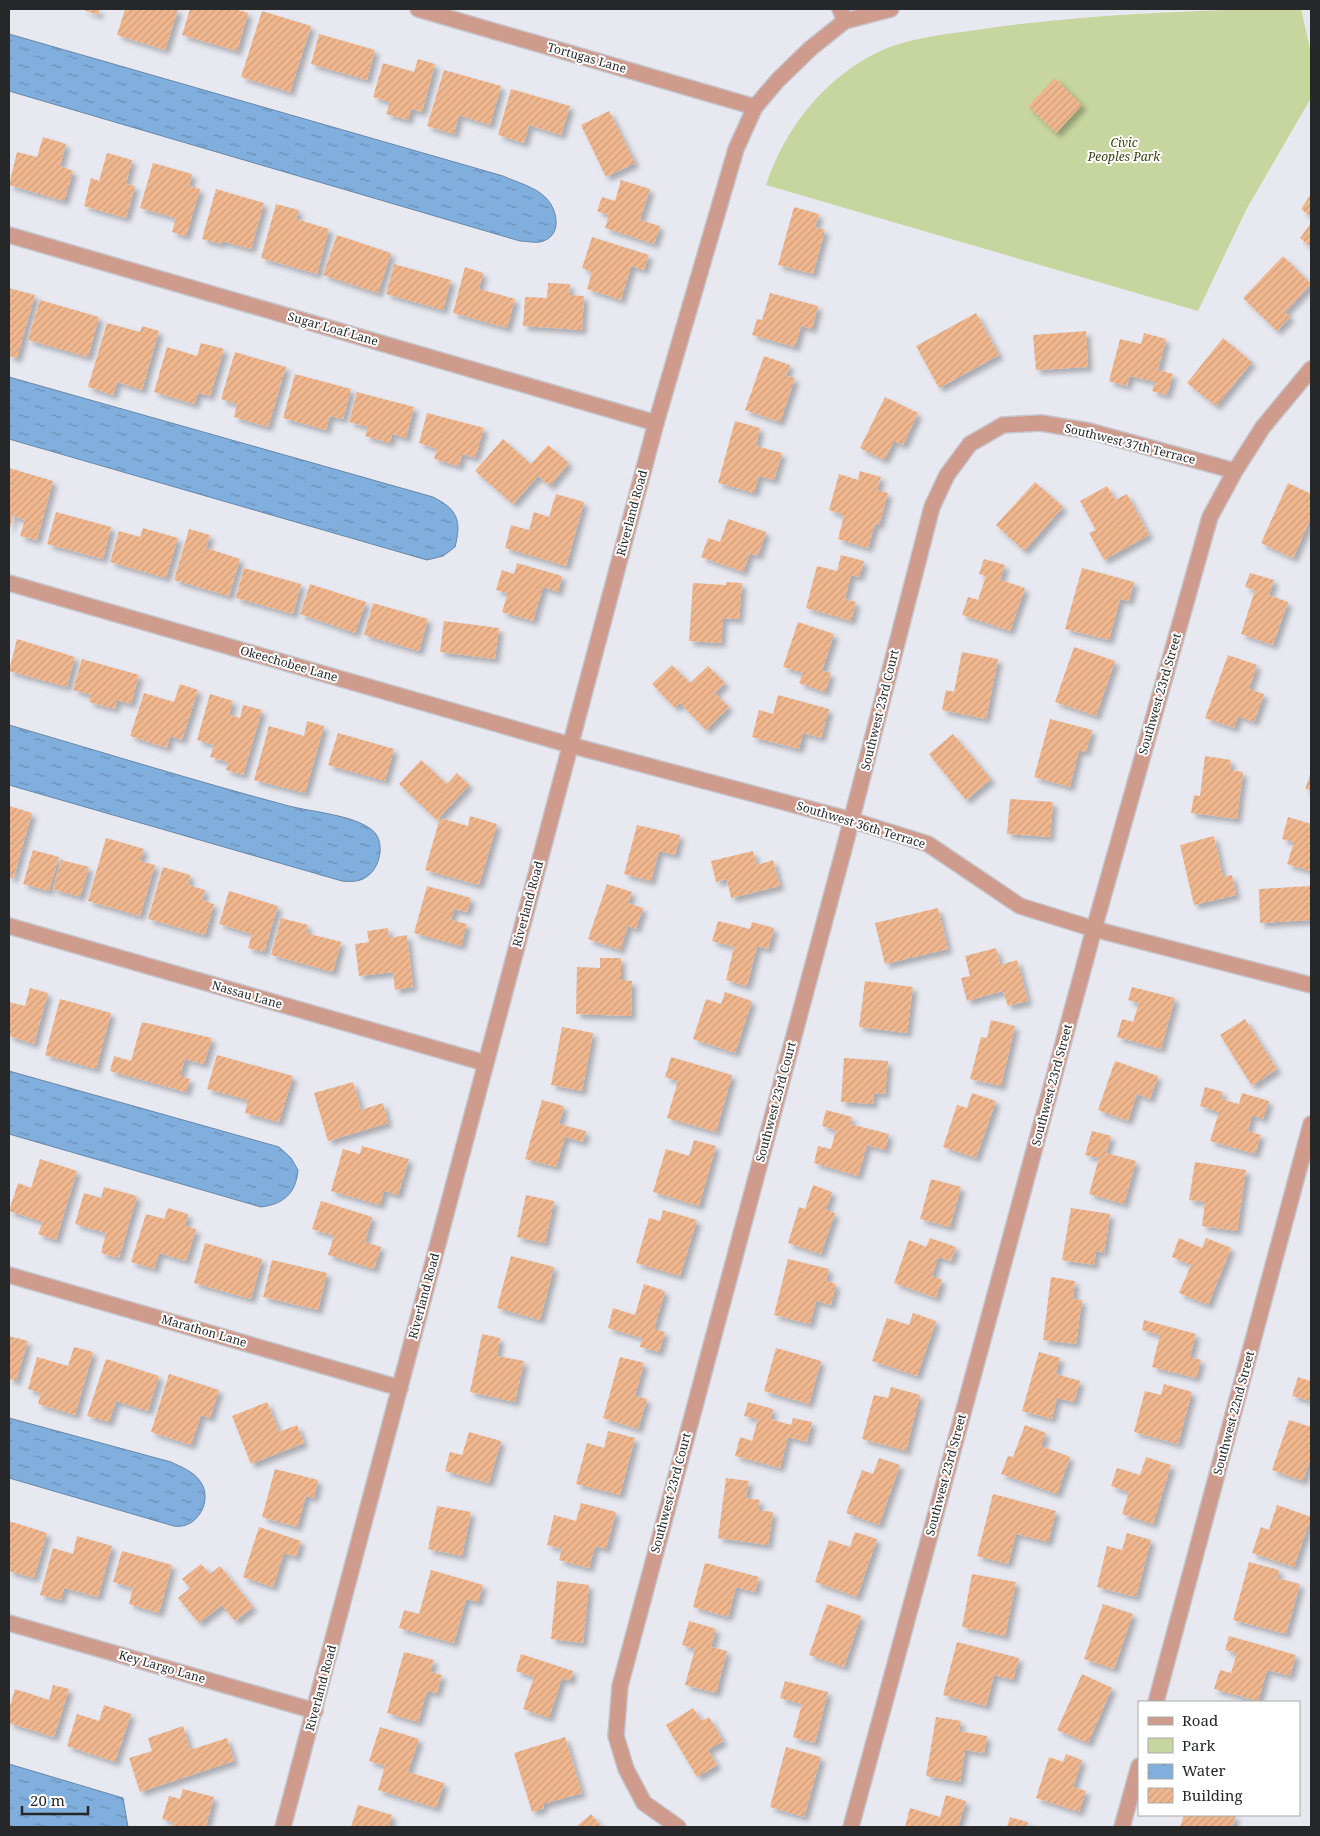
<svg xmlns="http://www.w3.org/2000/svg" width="1320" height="1836" viewBox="0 0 1320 1836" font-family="'Noto Serif',serif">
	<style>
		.park { fill: #c7d59f }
		.water { fill: url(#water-ripples); stroke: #6586a8 }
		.building { fill: url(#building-hatch); filter: url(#shadow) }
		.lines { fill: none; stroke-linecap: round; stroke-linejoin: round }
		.minor-casing { stroke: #c5c6cc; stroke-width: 18 }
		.tertiary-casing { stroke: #c5c6cc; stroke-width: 18 }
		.minor { stroke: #cf9b8d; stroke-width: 15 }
		.tertiary { stroke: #cf9b8d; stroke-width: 15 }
		.labels { text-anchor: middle; stroke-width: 4; stroke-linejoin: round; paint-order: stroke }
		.street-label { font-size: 12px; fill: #262729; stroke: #fff }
		.park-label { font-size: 12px; font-style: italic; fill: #353e0f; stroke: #fff }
	</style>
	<defs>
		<pattern id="water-ripples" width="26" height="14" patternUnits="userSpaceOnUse" patternTransform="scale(1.25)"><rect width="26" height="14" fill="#80afde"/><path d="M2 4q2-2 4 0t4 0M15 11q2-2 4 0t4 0" fill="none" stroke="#698eb4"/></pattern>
		<pattern id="building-hatch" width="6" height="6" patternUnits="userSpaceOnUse" patternTransform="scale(1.25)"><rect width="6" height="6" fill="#f0b78f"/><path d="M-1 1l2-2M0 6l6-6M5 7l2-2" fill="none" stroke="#ce9d7b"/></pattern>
		<filter id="shadow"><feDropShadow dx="4.5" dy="4.5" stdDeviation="2.5" flood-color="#0004"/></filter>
	</defs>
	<rect width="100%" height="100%" fill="#e8e9f0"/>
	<!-- park -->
	<path class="park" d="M1256,9H1301L1311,53V98L1246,210L1198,311L766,185C785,129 821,82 874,54C906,38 941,35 976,30C1069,16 1162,12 1256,9Z"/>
	<!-- water -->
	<path class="water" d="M9,34L503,176C516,182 536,187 546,198C558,210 563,237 540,242C534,243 526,241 520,241L9,91Z
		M9,377L433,497C457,509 462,520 455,547L443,556L427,560L9,439Z
		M9,725C102,752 195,781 289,806C312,812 354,815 372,830C385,840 381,864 370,874C362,882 352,882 342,881L9,785Z
		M9,1071L279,1147L291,1158L298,1170C296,1193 284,1204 261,1207L9,1134Z
		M9,1418L171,1462C181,1467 193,1471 200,1481C214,1500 197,1530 174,1526L9,1478Z
		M9,1764L123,1798L128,1827H9Z"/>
	<!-- building -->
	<path class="building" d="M81,9H100L98,15Z
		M125,9H178L165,50L117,35Z
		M190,9H235L248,13L237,51L182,35Z
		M262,11L311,26L290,92L241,77Z
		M319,34L375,50L367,80L311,64Z
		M418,59L435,64L422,112L411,109L408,120L386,114L390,102L373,97L383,63L414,72Z
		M444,70L501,86L490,125L459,115L454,134L427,126Z
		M1055,78L1082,105L1056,133L1028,106Z
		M511,89L570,106L561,135L529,125L524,143L498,135Z
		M609,111L635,163L606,177L581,125Z
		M43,137L66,144L60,166L73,171L64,201L9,185L17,152L37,157Z
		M107,153L132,160L126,184L135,186L126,218L84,206L91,178L99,181Z
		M153,163L192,174L189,186L200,189L186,236L172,232L176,218L140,208Z
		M621,180L650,189L640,220L660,226L654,244L605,228L609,215L597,211L602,197L615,201Z
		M216,189L264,203L251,249L222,241L221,244L202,239Z
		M1311,194V216L1301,209Z
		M276,204L299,210L296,219L329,229L317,274L261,258Z
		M794,207L819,214L815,227L825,230L813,274L778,265Z
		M1311,223V247L1300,238Z
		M337,235L391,253L378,293L323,275Z
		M592,237L649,255L644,270L631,266L621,300L587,289L592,272L582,268Z
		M1283,256L1311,284L1285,312L1290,317L1277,331L1243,298Z
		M394,264L451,280L443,310L386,294Z
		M465,267L483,273L479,289L515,299L507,328L453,313Z
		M548,283L570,284L569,295L584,296L582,330L523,326L525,297L547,298Z
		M9,288L35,295L17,358L9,356Z
		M770,293L818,306L812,329L801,326L795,347L752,335L757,319L762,320Z
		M40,300L99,317L88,357L28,340Z
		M976,313L999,355L939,388L916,346Z
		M107,323L140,332L142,326L159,331L142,390L117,382L113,395L88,387Z
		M1086,331L1088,367L1036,370L1033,335Z
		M1144,333L1166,339L1158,370L1173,374L1167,395L1152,391L1155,382L1130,376L1127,386L1109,381L1120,339L1141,344Z
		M1223,338L1252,362L1216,406L1187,383Z
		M201,343L224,349L210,396L198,393L194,404L154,392L167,347L197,356Z
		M235,352L286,367L268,427L234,417L237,404L221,399Z
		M764,356L790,365L786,376L795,378L780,422L745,410Z
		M295,374L351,389L343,419L330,416L326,430L283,418Z
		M357,392L414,407L406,438L392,434L390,443L365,436L368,427L349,422Z
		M885,397L918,413L903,445L894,441L884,460L860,448Z
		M427,413L484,428L475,458L462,454L459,466L434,459L437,449L419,443Z
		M735,421L760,428L756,446L782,453L774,480L759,476L754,493L718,483Z
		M503,439L531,464L548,445L569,463L550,486L538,476L513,504L475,471Z
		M9,468L53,481L37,540L20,536L25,520L13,516L9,532Z
		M860,471L881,477L877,490L888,493L879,525L875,524L868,548L838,539L844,515L829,510L839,474L858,480Z
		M1035,482L1063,507L1024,551L996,525Z
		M1288,483L1311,494V518L1293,558L1261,543Z
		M1107,486L1115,500L1127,494L1149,535L1104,560L1089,533L1096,530L1080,501Z
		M556,494L584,502L566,566L505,548L511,525L529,530L534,512L549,517Z
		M56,512L111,527L103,559L47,544Z
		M728,519L766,532L758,556L750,553L743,572L701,557L708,538L720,542Z
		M143,528L178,538L166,578L110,562L119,531L140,537Z
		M189,529L210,535L206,548L240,559L229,596L174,580Z
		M841,555L864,561L859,577L851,575L845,599L856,602L851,621L806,608L817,566L837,571Z
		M984,559L1005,565L1000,580L1025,588L1010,631L962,615L968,597L978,600L986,576L979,574Z
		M517,563L562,576L558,592L543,587L533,621L502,612L508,593L496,590L502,570L514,574Z
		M244,568L301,584L293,614L236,598Z
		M1082,568L1134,582L1129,601L1120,599L1109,640L1065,629Z
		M1250,573L1274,580L1269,595L1288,602L1273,645L1241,634L1255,590L1245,587Z
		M726,582L742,583L739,619L723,618L721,643L689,641L693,583L726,585Z
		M310,584L366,602L355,633L300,614Z
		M373,603L428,619L419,651L364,635Z
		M444,621L499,628L495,659L440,652Z
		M798,622L834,634L822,671L831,673L825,692L799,683L803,673L783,667Z
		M17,639L75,657L67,687L9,671Z
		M1074,647L1115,661L1096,716L1055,702Z
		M962,652L998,659L986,719L942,710L946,690L954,692Z
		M1228,655L1257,665L1249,689L1264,694L1254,722L1238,716L1234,728L1205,718Z
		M82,659L139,675L131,704L117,700L115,709L89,702L91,695L73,690Z
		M672,665L690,683L708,666L725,683L715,693L729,707L706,730L680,703L675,708L652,684Z
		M180,684L198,690L182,740L170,736L167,748L130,736L144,693L174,702Z
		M210,694L233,701L229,715L240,718L243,705L262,710L243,775L226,770L228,762L210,757L214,745L197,740Z
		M778,695L829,709L821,738L803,733L799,749L752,737L759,710L773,714Z
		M1050,719L1092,730L1086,752L1079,750L1070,787L1034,777Z
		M307,721L324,726L305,793L254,780L269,726L304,736Z
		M338,733L394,749L385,781L328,765Z
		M953,734L991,779L966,800L929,754Z
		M1205,756L1231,760L1230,770L1243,772L1237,819L1191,813L1194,795L1200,796Z
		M421,760L447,784L457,773L469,785L437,820L399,784Z
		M1311,772V790L1305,789Z
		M1010,799L1053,802L1050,837L1007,834Z
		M9,806L32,813L13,879L9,877Z
		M470,816L497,824L479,885L425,870L440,818L468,826Z
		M1288,817L1311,824V871L1287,864L1294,842L1282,839Z
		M637,825L680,835L675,855L659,851L651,881L624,874Z
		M1214,836L1223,877L1232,875L1236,895L1194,905L1180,845Z
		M106,838L144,849L140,861L155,865L140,916L88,901Z
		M33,850L59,857L49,891L23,884Z
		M753,851L757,865L773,860L780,886L731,898L727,879L716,882L711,861Z
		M61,860L89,867L80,897L53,889Z
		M163,867L190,875L188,885L205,890L202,900L214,904L205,935L148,919Z
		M607,884L632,892L628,903L643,908L636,929L628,926L620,950L588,939Z
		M427,886L471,898L467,912L454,909L451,920L467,924L461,946L414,933Z
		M1311,886V920L1260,923L1259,889Z
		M229,891L278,906L264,952L248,948L252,934L219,924Z
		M938,908L948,949L885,964L875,923Z
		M281,918L308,925L306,933L341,942L333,972L271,955Z
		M718,921L750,929L752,922L774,928L768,949L757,946L747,986L726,980L734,947L712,941Z
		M388,928L389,938L407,935L413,987L395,990L393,972L359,976L355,944L369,942L367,931Z
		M996,948L1000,965L1017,960L1028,1001L1008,1006L1003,991L967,1001L961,978L970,976L965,956Z
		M600,958H621V980L632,981L631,1016L576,1014L577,967L600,968Z
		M865,981L913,987L907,1033L859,1027Z
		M1132,987L1175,998L1161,1049L1117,1037L1122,1019L1133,1022L1139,1003L1128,1000Z
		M30,988L48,993L34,1044L9,1036V1002L25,1006Z
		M725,992L752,1001L735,1053L693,1039L706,999L721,1004Z
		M60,999L111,1013L96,1069L45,1055Z
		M1245,1019L1277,1069L1252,1086L1220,1035Z
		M991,1020L1015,1026L1001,1086L970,1079L981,1037L987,1038Z
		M142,1022L212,1038L204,1064L185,1059L180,1076L190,1079L186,1092L110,1071L114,1056L131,1061Z
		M562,1027L593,1033L582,1091L551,1085Z
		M217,1055L293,1076L279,1122L245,1113L248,1100L207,1089Z
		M671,1057L732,1075L716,1132L667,1118L678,1081L665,1077Z
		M844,1058L888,1061L885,1094L874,1093L873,1104L841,1102Z
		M1115,1061L1158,1076L1150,1099L1137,1094L1128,1121L1098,1110Z
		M353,1082L361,1110L383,1103L388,1123L328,1141L314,1093Z
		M1205,1087L1223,1092L1221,1099L1239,1104L1242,1093L1269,1101L1263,1119L1252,1115L1248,1131L1261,1135L1255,1154L1210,1141L1219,1112L1200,1106Z
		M972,1093L996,1101L976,1158L943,1147L957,1105L967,1108Z
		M542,1100L564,1106L559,1124L586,1131L583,1142L565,1137L556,1167L525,1159Z
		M826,1110L852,1117L850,1124L889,1134L885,1150L867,1145L858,1176L814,1163L818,1146L831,1149L836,1130L822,1126Z
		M1092,1131L1111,1136L1106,1153L1136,1161L1124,1204L1089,1194L1099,1158L1085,1155Z
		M694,1140L716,1146L699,1206L653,1192L666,1149L689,1156Z
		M362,1146L409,1159L398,1195L384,1191L380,1205L331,1191L343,1149L360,1154Z
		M40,1159L77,1171L56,1240L38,1234L43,1222L9,1211L18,1183L31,1188Z
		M1195,1162L1246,1170L1237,1231L1202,1226L1205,1202L1189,1200Z
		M931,1179L961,1187L950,1227L920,1219Z
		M813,1185L832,1192L826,1210L835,1213L821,1254L788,1243L799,1207L805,1209Z
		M104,1187L137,1196L119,1258L101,1253L106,1233L75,1224L84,1193L101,1198Z
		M526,1195L554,1201L545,1243L517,1237Z
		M321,1201L372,1217L365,1242L381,1247L374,1269L328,1255L334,1236L312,1229Z
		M168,1208L188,1214L185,1226L196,1229L186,1261L159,1253L154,1269L131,1262L146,1214L164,1219Z
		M1071,1208L1110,1214L1104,1253L1096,1251L1094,1265L1062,1260Z
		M663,1210L697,1220L680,1276L636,1263L649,1218L660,1221Z
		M930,1238L956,1247L951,1261L938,1257L932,1276L942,1280L936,1298L894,1283L909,1240L926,1247Z
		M1179,1238L1202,1248L1206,1238L1231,1248L1208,1305L1179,1293L1191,1265L1172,1257Z
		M205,1243L262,1259L251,1299L194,1283Z
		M511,1256L554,1267L540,1320L497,1308Z
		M788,1259L829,1269L826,1281L836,1284L831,1305L816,1301L810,1324L774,1315Z
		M272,1260L327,1273L318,1310L263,1297Z
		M1051,1277L1075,1281L1073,1299L1082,1300L1076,1344L1043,1340Z
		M644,1284L665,1291L654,1329L665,1332L659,1352L640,1347L642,1338L608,1328L613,1308L635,1315Z
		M913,1313L936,1321L917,1376L872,1361L887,1318L909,1325Z
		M1144,1320L1196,1334L1190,1357L1201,1360L1196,1378L1152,1367L1160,1335L1142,1330Z
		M482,1334L500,1338L497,1356L524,1361L515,1402L470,1392Z
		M9,1336L28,1341L16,1381L9,1379Z
		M74,1347L93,1352L75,1415L38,1404L41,1393L28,1389L37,1357L68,1366Z
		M776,1348L821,1361L809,1404L764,1391Z
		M1039,1352L1060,1358L1056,1374L1080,1381L1074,1402L1057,1398L1052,1419L1022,1411Z
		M620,1357L644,1363L635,1396L647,1399L638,1429L603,1418Z
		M106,1359L159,1376L148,1411L116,1401L109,1422L87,1416Z
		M169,1374L219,1390L210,1418L201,1415L191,1445L151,1432Z
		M1298,1377L1310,1381L1311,1377V1401L1292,1396Z
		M1164,1384L1192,1392L1178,1444L1134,1432L1145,1391L1161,1395Z
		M891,1387L920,1395L906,1451L862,1439L874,1395L888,1398Z
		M267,1402L279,1432L297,1425L304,1443L251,1464L232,1416Z
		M748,1402L773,1409L770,1419L791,1425L793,1418L812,1422L807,1442L788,1437L780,1468L735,1456L740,1437L752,1441L758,1419L744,1416Z
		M1289,1420L1311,1427V1456L1303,1481L1272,1470Z
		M1025,1425L1046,1433L1041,1446L1070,1457L1057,1494L1001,1474L1008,1456L1013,1457Z
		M608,1431L635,1438L620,1495L576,1484L587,1443L604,1448Z
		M469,1432L501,1441L489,1483L445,1471L450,1452L462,1455Z
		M1146,1457L1171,1465L1153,1524L1122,1514L1129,1492L1111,1486L1117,1468L1140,1475Z
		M879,1458L900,1465L879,1525L846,1513L862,1470L873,1474Z
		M275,1469L318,1480L314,1498L306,1496L297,1527L262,1517Z
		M726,1478L749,1481L746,1498L760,1500L758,1510L773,1512L768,1545L718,1538Z
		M993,1494L1056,1511L1048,1542L1016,1534L1008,1564L977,1556Z
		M581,1503L616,1512L606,1549L595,1546L589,1568L559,1560L562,1549L547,1545L554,1515L576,1521Z
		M1277,1505L1311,1517L1294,1567L1252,1553L1261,1527L1269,1530Z
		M437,1506L471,1512L462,1556L428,1549Z
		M9,1521L47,1533L34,1578L9,1571Z
		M259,1527L301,1541L296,1557L284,1553L273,1587L243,1577Z
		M855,1532L877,1539L857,1597L815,1582L829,1540L850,1547Z
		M1127,1533L1151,1540L1136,1597L1097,1587L1107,1546L1122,1550Z
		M77,1536L112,1546L98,1597L64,1588L61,1600L40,1595L53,1548L73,1554Z
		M122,1551L172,1565L159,1613L129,1604L133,1588L113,1582Z
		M1249,1562L1279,1570L1277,1578L1300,1584L1286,1634L1233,1620Z
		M705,1563L759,1577L755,1592L736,1587L728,1617L693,1607Z
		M201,1564L210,1574L220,1566L253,1607L235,1621L222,1605L199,1623L178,1598L190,1588L182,1579Z
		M431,1570L483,1585L478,1602L466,1599L454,1643L399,1628L404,1610L419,1614Z
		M972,1574L1016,1582L1005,1636L962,1627Z
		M557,1581L589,1585L583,1643L551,1639Z
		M827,1604L861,1616L844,1667L809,1655Z
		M1103,1604L1133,1614L1114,1669L1084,1659Z
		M689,1621L716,1629L711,1647L727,1651L716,1693L685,1685L695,1649L682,1645Z
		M1229,1636L1296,1655L1290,1676L1267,1670L1258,1701L1214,1689L1220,1670L1231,1673L1237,1653L1225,1650Z
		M957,1642L1019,1658L1013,1680L994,1675L986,1706L943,1695Z
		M404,1652L434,1660L430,1672L442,1675L437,1693L427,1691L418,1722L387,1713Z
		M521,1654L573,1671L570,1681L562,1678L549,1718L523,1709L534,1677L516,1671Z
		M1082,1674L1112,1688L1088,1743L1057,1730Z
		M785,1681L828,1692L815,1743L793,1737L802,1704L780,1698Z
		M53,1685L69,1689L54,1737L9,1723V1709L15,1689L49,1700Z
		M104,1705L131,1714L115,1762L67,1746L77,1714L99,1721Z
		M693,1708L702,1721L709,1717L723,1741L708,1750L717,1765L697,1777L666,1725Z
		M936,1717L961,1721L959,1731L987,1736L984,1753L965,1750L960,1782L926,1776Z
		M183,1726L190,1750L227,1738L234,1761L140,1792L129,1758L152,1751L148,1738Z
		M380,1727L419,1739L408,1772L444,1783L436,1808L378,1790L385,1766L369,1761Z
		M565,1737L582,1793L543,1804L544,1808L532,1812L514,1753Z
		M786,1747L821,1757L804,1817L770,1807Z
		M1066,1754L1082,1760L1073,1787L1086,1791L1079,1812L1036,1798L1049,1757L1063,1762Z
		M183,1789L214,1797L206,1826L210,1827H172L173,1822L162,1819L169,1796L180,1799Z
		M946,1795L966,1801L958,1827H905L910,1808L940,1817Z
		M358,1805L392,1815L389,1827H351Z
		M591,1814L602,1827H576Z
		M1184,1815H1236L1232,1827H1180Z
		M1010,1817L1028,1822L1026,1827H1007Z"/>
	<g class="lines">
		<!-- minor casing -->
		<g class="minor-casing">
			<path id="minor" d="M418,9L755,107
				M840,9L845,21
				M9,235L656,423
				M9,583L570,745L851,820L928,844L1020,906L1094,929L1311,985
				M9,926L485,1063
				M9,1275L400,1388
				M9,1623L315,1711
				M1156,1702L1311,1124
				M678,1827L644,1803L626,1769L616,1736L620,1686L845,845L932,507L947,475L970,444L1003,425L1041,423L1089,431L1235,471
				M851,1827L1094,929L1210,517L1235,471L1263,427L1311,369
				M1122,1827L1139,1766"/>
		</g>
		<!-- tertiary casing -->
		<g class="tertiary-casing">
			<path id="tertiary" d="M283,1827L656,423L736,149L755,107L778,80L811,48L845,21L891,9"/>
		</g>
		<!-- minor -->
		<use href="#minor" class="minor"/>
		<!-- tertiary -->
		<use href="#tertiary" class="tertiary"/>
	</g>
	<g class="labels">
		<!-- street labels -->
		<g class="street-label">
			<text transform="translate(587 58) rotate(16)" y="4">Tortugas Lane</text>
			<text transform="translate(333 329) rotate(16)" y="4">Sugar Loaf Lane</text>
			<text transform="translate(1130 444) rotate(14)" y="4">Southwest 37th Terrace</text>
			<text transform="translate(632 513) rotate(-75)" y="4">Riverland Road</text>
			<text transform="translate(289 664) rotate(16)" y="4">Okeechobee Lane</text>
			<text transform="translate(1160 694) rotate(-74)" y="4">Southwest 23rd Street</text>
			<text transform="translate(880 710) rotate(-76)" y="4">Southwest 23rd Court</text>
			<text transform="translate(861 825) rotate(17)" y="4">Southwest 36th Terrace</text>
			<text transform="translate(528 904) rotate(-75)" y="4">Riverland Road</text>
			<text transform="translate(247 995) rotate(16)" y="4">Nassau Lane</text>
			<text transform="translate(1052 1085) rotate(-75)" y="4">Southwest 23rd Street</text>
			<text transform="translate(776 1102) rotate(-75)" y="4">Southwest 23rd Court</text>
			<text transform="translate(424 1296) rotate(-75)" y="4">Riverland Road</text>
			<text transform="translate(204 1331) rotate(16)" y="4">Marathon Lane</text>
			<text transform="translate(1234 1413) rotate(-75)" y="4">Southwest 22nd Street</text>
			<text transform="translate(946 1475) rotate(-75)" y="4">Southwest 23rd Street</text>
			<text transform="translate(671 1493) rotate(-75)" y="4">Southwest 23rd Court</text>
			<text transform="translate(162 1667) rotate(16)" y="4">Key Largo Lane</text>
			<text transform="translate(321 1688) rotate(-75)" y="4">Riverland Road</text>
		</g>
		<!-- park labels -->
		<g class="park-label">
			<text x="1124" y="147">Civic<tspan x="1124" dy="14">Peoples Park</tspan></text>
		</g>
	</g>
	<!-- border -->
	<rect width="1320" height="1836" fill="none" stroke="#262729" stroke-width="20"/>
	<!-- legend -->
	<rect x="1138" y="1701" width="162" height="115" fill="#ffffff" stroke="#a8a9a9"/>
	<rect x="1148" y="1717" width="25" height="8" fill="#cf9b8d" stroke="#a8a9a9"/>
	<text x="1182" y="1726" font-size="15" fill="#262729">Road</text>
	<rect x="1148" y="1738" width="25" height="15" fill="#c7d59f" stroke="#a8a9a9"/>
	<text x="1182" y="1751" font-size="15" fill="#262729">Park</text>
	<rect x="1148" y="1764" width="25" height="15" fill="url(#water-ripples)" stroke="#a8a9a9"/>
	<text x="1182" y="1776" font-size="15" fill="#262729">Water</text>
	<rect x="1148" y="1788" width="25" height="15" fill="url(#building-hatch)" stroke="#a8a9a9"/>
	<text x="1182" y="1801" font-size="15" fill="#262729">Building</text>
	<!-- scale -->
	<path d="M22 1806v8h66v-8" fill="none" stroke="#262729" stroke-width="2.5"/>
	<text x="30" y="1806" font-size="15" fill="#262729" stroke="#ffffff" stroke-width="4" paint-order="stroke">20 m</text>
</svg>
